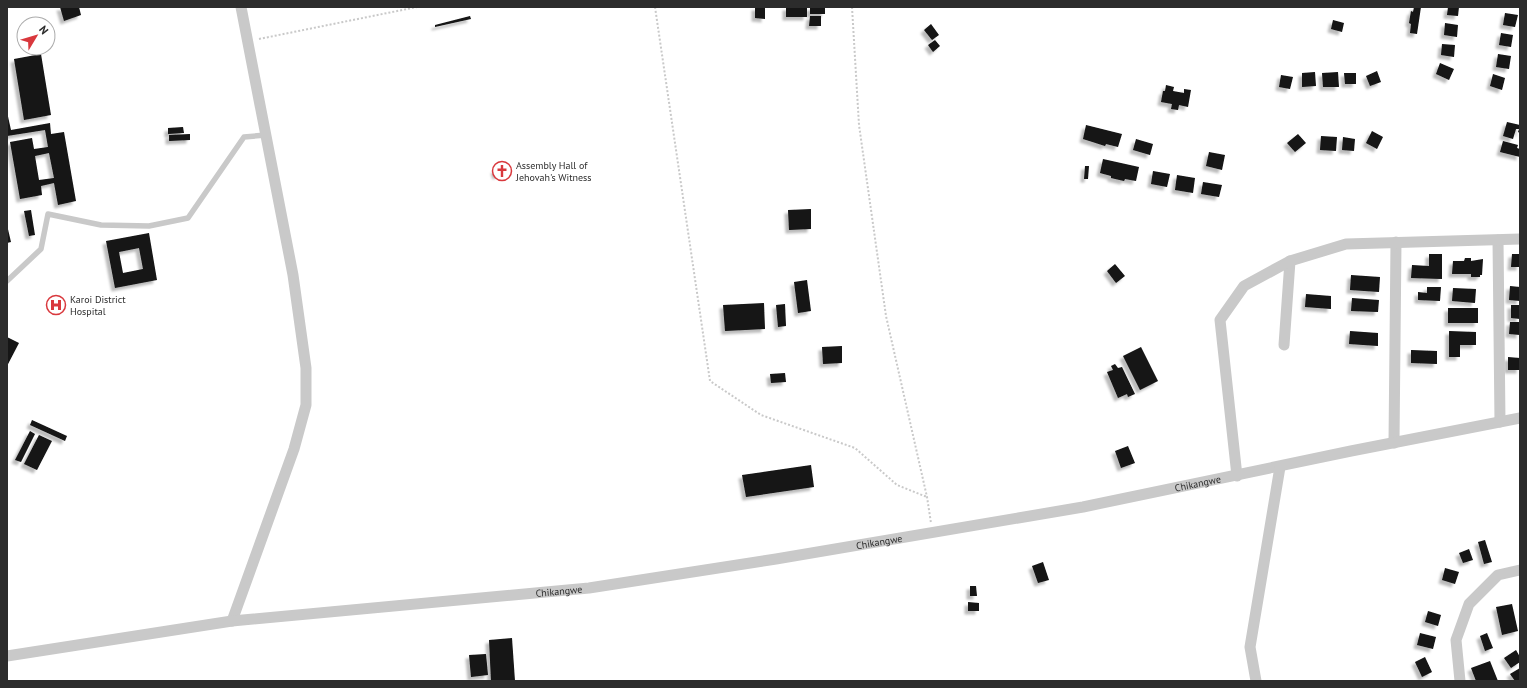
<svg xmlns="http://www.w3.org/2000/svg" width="1527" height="688" viewBox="0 0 1527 688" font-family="'PT Sans',sans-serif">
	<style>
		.building { fill: #131313; fill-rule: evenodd; filter: url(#shadow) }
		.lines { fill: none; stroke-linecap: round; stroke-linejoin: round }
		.path { stroke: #c9c9c9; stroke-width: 2; stroke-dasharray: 2 2; stroke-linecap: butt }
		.service { stroke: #c9c9c9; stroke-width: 5.5 }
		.minor { stroke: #c9c9c9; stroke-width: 11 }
		.labels { text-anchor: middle; stroke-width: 4; stroke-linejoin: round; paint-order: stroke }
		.poi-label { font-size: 10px; fill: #2c2c2c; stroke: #fff; text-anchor: start }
		.street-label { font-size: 10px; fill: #2c2c2c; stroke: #fff }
	</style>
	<defs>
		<filter id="shadow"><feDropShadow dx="-3.5" dy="3.5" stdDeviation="1" flood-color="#0004"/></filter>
	</defs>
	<rect width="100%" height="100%" fill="#fff"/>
	<!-- building -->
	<path class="building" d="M60,7H79L81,15L64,21Z
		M755,7H765V19L755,18Z
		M786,7H807V17H786Z
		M810,7H825V14H810Z
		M1414,7H1421L1417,34L1410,33L1411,24L1409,23L1411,11L1413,12Z
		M1448,7H1459L1458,16L1447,15Z
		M1505,13L1518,15L1515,27L1503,25Z
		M470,16L471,19L435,27V25Z
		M810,16H821V26H809Z
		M1333,20L1344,23L1342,32L1331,29Z
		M1445,23L1458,25L1457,37L1444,35Z
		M931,24L939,35L932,40L924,30Z
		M1501,33L1513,35L1511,47L1499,45Z
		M935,40L940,46L933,52L928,45Z
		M1442,44L1455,45L1454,57L1441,55Z
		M41,54L51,115L24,120L14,59Z
		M1498,54L1511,56L1509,69L1496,67Z
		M1440,63L1454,69L1449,80L1436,74Z
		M1377,71L1381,82L1370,86L1366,76Z
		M1315,72L1316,86L1302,87V73Z
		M1338,72L1339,87H1323L1322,73Z
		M1344,73H1356V84H1345Z
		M1493,74L1505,78L1502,90L1490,86Z
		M1281,75L1293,77L1290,89L1279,87Z
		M1166,85L1174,87L1173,91L1184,93V89L1191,90L1188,107L1179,105L1178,110L1171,109L1172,104L1161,102L1163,91H1165Z
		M7,112L11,130L50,123L51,134L64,132L76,201L58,205L54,183L41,186L42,195L20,199L10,142L32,138L34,149L48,147L45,130L7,136ZM49,153L54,178L39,180L35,156Z
		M1507,122L1520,125V133L1518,132L1519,129H1516L1513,139L1503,136Z
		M1086,125L1122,134L1118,147L1106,144L1105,146L1083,139Z
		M183,127L184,133L168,134V128Z
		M1372,131L1383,137L1377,149L1366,143Z
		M190,134V140L169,141V135Z
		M1298,134L1306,143L1295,152L1287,143Z
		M1321,136L1337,137L1336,151L1320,150Z
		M1343,137L1355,139L1354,151L1342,150Z
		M1136,139L1153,144L1150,155L1133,150Z
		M1503,141L1518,145L1517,148L1520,149V157L1500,152Z
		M1209,152L1225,155L1222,170L1206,166Z
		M1103,159L1139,167L1136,181L1125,179L1124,181L1111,178V176L1100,173Z
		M507,166L509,171L496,176L494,170Z
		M1085,166H1089L1088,179H1084Z
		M1153,171L1170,174L1167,187L1151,184Z
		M1177,175L1195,178L1193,193L1175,190Z
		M1203,182L1222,185L1219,197L1201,194Z
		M811,209V229L789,230L788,210Z
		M31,210L35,235L29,236L24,211Z
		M7,225L11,242L7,243Z
		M149,233L157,280L115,288L106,241ZM139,248L143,269L123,273L119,252Z
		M1429,254H1442V279L1411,278L1412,265L1429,266Z
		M1512,254H1520V267H1511Z
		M1465,258H1471V261L1483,259L1482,275H1480V277H1471V274H1452L1453,261H1464Z
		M1115,264L1125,276L1116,283L1107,271Z
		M1351,275L1380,277L1379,292L1350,290Z
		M807,280L811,311L798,313L794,282Z
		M1510,286L1520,287V301L1509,300Z
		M1427,287H1441L1440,301L1418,300V292L1427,293Z
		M1453,288L1476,289L1475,303L1452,301Z
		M1306,294L1331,296V309L1305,307Z
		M1352,298L1379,300L1378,312L1351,311Z
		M764,303L765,329L725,331L723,305Z
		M785,304L786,326L778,327L776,305Z
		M1511,305H1520V319L1511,318Z
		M1448,308H1478V323H1448Z
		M1510,322H1520V335L1509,334Z
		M1350,331L1378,333V346L1349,344Z
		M1449,331L1476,332V345H1460V357H1449Z
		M7,337L19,343L7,366Z
		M842,346V363L823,364L822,347Z
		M1141,347L1158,381L1140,390L1123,356Z
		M1411,350L1437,351V364L1411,363Z
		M1508,357L1520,358V370H1508Z
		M1115,364L1118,368L1122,367L1135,394L1128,397L1127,394L1118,398L1107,372L1113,370L1111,366Z
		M785,373L786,382L771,383L770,374Z
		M32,420L67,436L65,441L30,425Z
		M30,431L35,434L21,462L15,460Z
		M39,435L52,441L37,470L24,464Z
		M1128,446L1135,463L1121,468L1115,451Z
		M811,465L814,487L746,497L742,475Z
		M1485,540L1492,562L1484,564L1478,542Z
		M1469,549L1473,560L1463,563L1459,553Z
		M1043,562L1049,580L1038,583L1032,566Z
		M1445,568L1459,572L1455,584L1442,580Z
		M970,586H976L977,596H970Z
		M968,602L979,603V611H968Z
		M1512,604L1518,631L1502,635L1496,607Z
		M1428,611L1441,615L1438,626L1425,622Z
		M1420,633L1436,637L1433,649L1417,645Z
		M1487,633L1493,648L1485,651L1480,636Z
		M512,638L515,681H491L489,640Z
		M1516,650L1520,657V662L1511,668L1504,658Z
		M486,654L488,675L471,677L469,655Z
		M1425,657L1432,672L1422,677L1415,662Z
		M1490,661L1498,681H1476L1471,668Z
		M1520,668V681H1515L1510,674Z"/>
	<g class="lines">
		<!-- path -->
		<path class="path" d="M655,7L710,381L761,415L855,448L897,485L927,497
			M852,7L859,125L886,316L927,497L931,523
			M259,39L417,7"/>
		<!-- service -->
		<path class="service" d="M7,281L41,249L48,214L101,225L149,226L188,218L244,137L266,135"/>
		<!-- minor -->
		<g class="minor">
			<path d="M1498,240L1500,422"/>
			<path d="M1284,345L1290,261"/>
			<path d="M1394,443L1396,242"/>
			<path d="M1237,476L1220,320L1244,286L1290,261L1346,244L1520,239"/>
			<path d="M232,621L294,449L306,405V368L293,275L241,7"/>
			<path id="s1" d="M7,656L232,621L589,588L776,559L1083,507L1351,451L1520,418"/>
			<path d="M1256,681L1250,647L1280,467"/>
			<path d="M1460,681L1456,640L1469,604L1498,575L1520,570"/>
		</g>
	</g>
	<!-- icons -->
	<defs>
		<g id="church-ring" transform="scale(1)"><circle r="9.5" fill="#fff" stroke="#d9383d" stroke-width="1.5"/><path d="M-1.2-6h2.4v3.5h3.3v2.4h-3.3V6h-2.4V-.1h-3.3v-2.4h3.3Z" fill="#d9383d"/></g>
		<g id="hospital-ring" transform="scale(1)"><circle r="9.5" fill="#fff" stroke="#d9383d" stroke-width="1.5"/><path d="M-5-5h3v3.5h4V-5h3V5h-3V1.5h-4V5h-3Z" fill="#d9383d"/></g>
	</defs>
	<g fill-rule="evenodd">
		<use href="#church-ring" x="502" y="171"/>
		<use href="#hospital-ring" x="56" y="305"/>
	</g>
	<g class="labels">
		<!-- poi labels -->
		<g class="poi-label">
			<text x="516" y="169">Assembly Hall of<tspan x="516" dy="12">Jehovah's Witness</tspan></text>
			<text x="70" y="303">Karoi District<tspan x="70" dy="12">Hospital</tspan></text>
		</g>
		<!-- street labels -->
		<g class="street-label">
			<text dy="4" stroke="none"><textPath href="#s1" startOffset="1204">Chikangwe</textPath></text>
			<text dy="4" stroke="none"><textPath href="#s1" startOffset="880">Chikangwe</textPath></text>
			<text dy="4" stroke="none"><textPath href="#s1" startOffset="556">Chikangwe</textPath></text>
		</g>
	</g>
	<!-- border -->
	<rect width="1527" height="688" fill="none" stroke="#2c2c2c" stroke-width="16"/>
	<!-- north arrow -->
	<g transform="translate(36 36) rotate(52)"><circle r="19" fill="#ffffff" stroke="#ababab"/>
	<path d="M0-3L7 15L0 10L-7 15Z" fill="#d9383d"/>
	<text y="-6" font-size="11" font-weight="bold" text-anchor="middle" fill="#2c2c2c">N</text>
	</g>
</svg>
